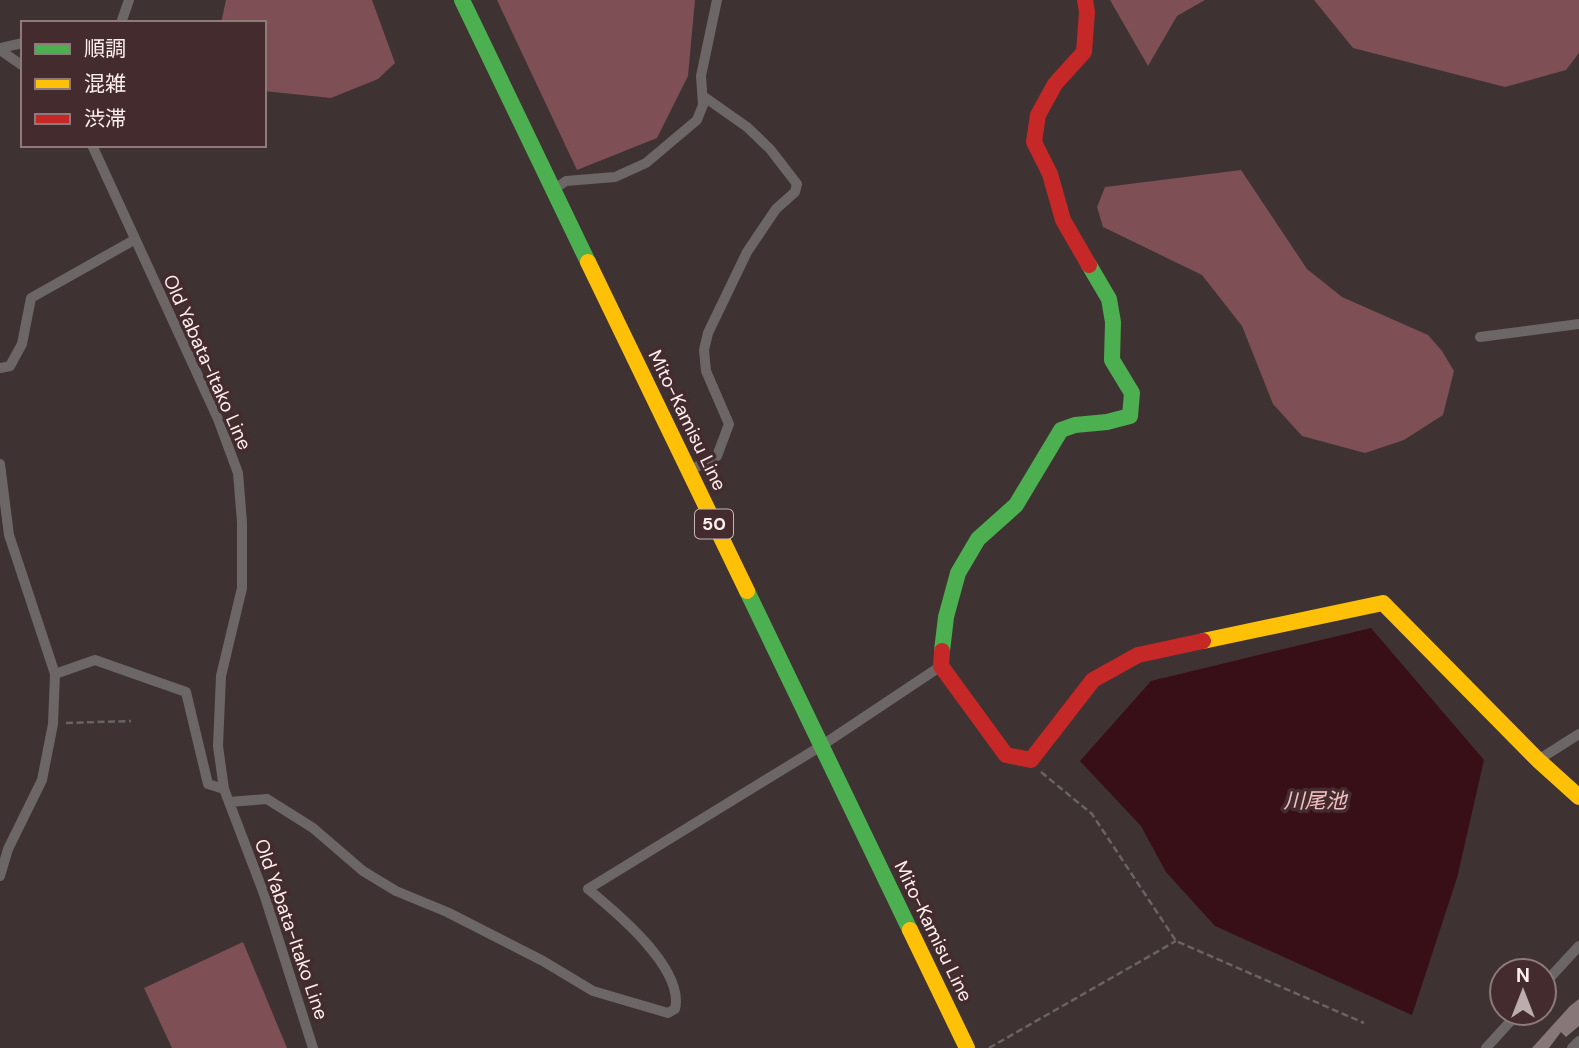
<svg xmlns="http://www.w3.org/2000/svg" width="1579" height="1048" viewBox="0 0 1579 1048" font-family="'DM Sans','Noto Sans JP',sans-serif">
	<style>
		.forest { fill: #7e4f54 }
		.water { fill: #390f17 }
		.building { fill: #887778 }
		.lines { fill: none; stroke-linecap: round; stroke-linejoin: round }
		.path { stroke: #6a6364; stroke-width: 2.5; stroke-dasharray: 7 3.5; stroke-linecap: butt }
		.street { stroke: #6c6666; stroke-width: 10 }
		.fast { stroke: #4caf50; stroke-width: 16 }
		.slow { stroke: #ffc107; stroke-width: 16 }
		.jam { stroke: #c62828; stroke-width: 16 }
		.labels { text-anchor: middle; stroke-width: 7; stroke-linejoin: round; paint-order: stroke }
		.shield { fill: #442c2e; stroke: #c7b4b5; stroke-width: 2 }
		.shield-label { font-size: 18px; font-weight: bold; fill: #ffeeef }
		.street-label { font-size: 19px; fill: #ffeeef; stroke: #442c2e }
		.water-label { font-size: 21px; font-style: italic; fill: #f4c0c4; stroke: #442c2e }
	</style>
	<rect width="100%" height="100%" fill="#3e3232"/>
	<!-- forest -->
	<path class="forest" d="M226,0H372L395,63L378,79L331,98L264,91V23H221Z
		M497,0H695L688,76L657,138L577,170Z
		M1110,0H1205L1177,16L1148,66Z
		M1314,0H1579V53L1566,70L1505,87L1353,48Z
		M1241,170L1307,269L1342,297L1428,335L1442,351L1454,371L1443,415L1404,440L1365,453L1302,436L1273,404L1242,326L1202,275L1103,227L1097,207L1105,187Z
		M243,942L287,1048H172L144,988Z"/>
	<!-- water -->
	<path class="water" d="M1371,628L1484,760L1457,878L1412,1015L1215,926L1166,872L1141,826L1080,761L1151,681Z"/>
	<!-- building -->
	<path class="building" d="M1579,999V1026L1566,1037L1561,1032L1549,1048H1532L1570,1006Z"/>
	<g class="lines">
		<!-- path -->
		<path class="path" d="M66,723L131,721
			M1041,772L1092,814L1176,941L1364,1023
			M989,1048L1176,941"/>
		<!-- street -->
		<path class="street" d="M121,23L129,0
			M0,48L23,43
			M0,50L23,66
			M92,145L218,419L238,473L242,522V588L221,676L218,746L224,789L264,894L313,1048
			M553,190L566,181L615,177L646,163L697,120L703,105L701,76L717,0
			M1480,337L1579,324
			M0,368L10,366L22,344L31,298L134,240
			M0,464L9,535L55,674L53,724L42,780L8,849L0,876
			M689,471L717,456L729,424L706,371L704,350L708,333L747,252L776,209L795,192L797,184L770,149L747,127L703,96
			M55,674L95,660L186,692L208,784L224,789
			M1538,760L1579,734
			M229,802L267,799L313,828L363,871L396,891L447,912L543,961L593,991L668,1013L675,1009C685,969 616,912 588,889L821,746L941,666
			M1544,984L1579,946
			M1486,1048L1518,1013
			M1572,1048L1579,1041"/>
		<!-- fast -->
		<path class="fast" d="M462,0L588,262
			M747,591L910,930
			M942,651L946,617L958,573L978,539L1016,505L1061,430L1075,425L1107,422L1130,416L1132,393L1112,360L1113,322L1109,299L1089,265"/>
		<!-- slow -->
		<path class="slow" d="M588,262L747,591
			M1203,641L1383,603L1538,760L1579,797
			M910,930L967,1048"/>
		<!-- jam -->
		<path class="jam" d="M1085,0L1087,12L1084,52L1055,84L1038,115L1034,142L1050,174L1063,220L1089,265
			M942,651L941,666L1006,755L1031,760L1093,680L1138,655L1203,641"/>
	</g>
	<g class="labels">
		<!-- shield labels -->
		<rect class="shield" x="695" y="509.5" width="38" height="29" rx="5"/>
		<g class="shield-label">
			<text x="714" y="530">50</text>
		</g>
		<!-- street labels -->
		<g class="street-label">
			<text transform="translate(208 362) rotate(66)" y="7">Old Yabata-Itako Line</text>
			<text transform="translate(688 420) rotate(64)" y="7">Mito-Kamisu Line</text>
			<text transform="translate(292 929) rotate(71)" y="7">Old Yabata-Itako Line</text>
			<text transform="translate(934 931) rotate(64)" y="7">Mito-Kamisu Line</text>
		</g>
		<!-- water labels -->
		<g class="water-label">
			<text x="1315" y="808">川尾池</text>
		</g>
	</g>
	<!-- legend -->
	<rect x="21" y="21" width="245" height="126" fill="#442c2e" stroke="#8f7a7b" stroke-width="2"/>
	<rect x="35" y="44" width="35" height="10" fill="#4caf50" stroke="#8f7a7b" stroke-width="2"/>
	<text x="84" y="56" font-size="21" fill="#ffeeef">順調</text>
	<rect x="35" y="79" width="35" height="10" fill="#ffc107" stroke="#8f7a7b" stroke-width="2"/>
	<text x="84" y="91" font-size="21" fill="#ffeeef">混雑</text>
	<rect x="35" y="114" width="35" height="10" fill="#c62828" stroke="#8f7a7b" stroke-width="2"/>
	<text x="84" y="126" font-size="21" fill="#ffeeef">渋滞</text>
	<!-- north arrow -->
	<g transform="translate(1523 992)"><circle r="33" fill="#442c2e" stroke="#8f7a7b" stroke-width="2"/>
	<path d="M0-5L12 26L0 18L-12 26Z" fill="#bbacad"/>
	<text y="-10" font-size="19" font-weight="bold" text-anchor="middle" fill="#ffeeef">N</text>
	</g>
</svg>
